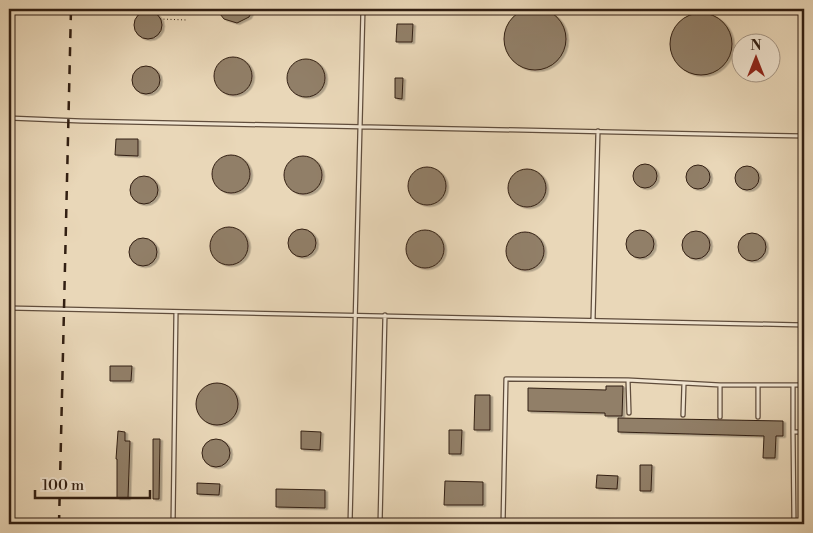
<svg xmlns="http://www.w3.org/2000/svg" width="813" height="533" viewBox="0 0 813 533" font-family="'Libre Bodoni',serif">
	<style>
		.building { fill: #917f68; stroke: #321f12; filter: url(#shadow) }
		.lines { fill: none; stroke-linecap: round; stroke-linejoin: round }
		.lane-casing { stroke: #604d3c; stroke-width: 5.5 }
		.path { stroke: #321f12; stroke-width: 1; stroke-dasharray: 1 2.5; stroke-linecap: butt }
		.lane { stroke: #f1e5d1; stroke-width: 3 }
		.rail { stroke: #321f12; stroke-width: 2.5; stroke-dasharray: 9 9; stroke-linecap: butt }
	</style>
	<defs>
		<filter id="shadow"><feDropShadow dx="2.5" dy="1.5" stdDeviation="0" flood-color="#0004"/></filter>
	</defs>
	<rect width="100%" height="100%" fill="#e9d7b8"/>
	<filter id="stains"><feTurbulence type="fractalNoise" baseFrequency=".004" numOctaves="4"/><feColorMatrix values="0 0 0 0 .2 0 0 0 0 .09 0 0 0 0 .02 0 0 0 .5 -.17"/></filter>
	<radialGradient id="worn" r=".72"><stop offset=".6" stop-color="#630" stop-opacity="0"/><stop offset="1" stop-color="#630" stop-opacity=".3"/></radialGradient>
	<!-- building -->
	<path class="building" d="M504 39a31 31 0 1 1 62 0a31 31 0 1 1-62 0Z
		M216,9H253L249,17L237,23L224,19Z
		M134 25a14 14 0 1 1 28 0a14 14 0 1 1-28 0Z
		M670 44a31 31 0 1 1 62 0a31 31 0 1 1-62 0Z
		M397,24H413L412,42H396Z
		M214 76a19 19 0 1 1 38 0a19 19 0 1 1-38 0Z
		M287 78a19 19 0 1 1 38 0a19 19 0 1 1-38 0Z
		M132 80a14 14 0 1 1 28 0a14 14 0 1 1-28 0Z
		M395,78H403L402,99L395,98Z
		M116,139H138V156L115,155Z
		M212 174a19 19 0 1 1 38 0a19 19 0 1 1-38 0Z
		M284 175a19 19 0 1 1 38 0a19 19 0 1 1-38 0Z
		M633 176a12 12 0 1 1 24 0a12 12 0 1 1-24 0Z
		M686 177a12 12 0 1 1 24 0a12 12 0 1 1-24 0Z
		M735 178a12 12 0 1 1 24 0a12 12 0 1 1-24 0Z
		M408 186a19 19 0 1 1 38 0a19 19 0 1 1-38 0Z
		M508 188a19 19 0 1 1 38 0a19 19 0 1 1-38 0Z
		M130 190a14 14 0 1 1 28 0a14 14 0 1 1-28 0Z
		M210 246a19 19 0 1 1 38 0a19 19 0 1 1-38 0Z
		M288 243a14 14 0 1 1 28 0a14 14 0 1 1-28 0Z
		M626 244a14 14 0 1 1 28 0a14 14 0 1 1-28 0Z
		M406 249a19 19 0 1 1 38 0a19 19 0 1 1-38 0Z
		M682 245a14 14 0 1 1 28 0a14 14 0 1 1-28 0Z
		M506 251a19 19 0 1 1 38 0a19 19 0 1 1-38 0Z
		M738 247a14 14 0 1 1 28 0a14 14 0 1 1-28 0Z
		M129 252a14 14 0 1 1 28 0a14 14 0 1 1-28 0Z
		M110,366H132L131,381H110Z
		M196 404a21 21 0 1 1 42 0a21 21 0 1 1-42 0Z
		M606,386H623L622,416H605V413L528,411V388L606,390Z
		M475,395H490V430H474Z
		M618,418L783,421V436H776L775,458H763L764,436L618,432Z
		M449,430H462L461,454H449Z
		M118,431L125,432V441H130L128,498H117V459H116Z
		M301,431L321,432L320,450L301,449Z
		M153,439H160L159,499H153Z
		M202 453a14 14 0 1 1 28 0a14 14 0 1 1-28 0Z
		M640,465H652L651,491H640Z
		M597,475L618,476L617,489L596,488Z
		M445,481L483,482V505H444Z
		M197,483L220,484L219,495L197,494Z
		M276,489L325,490V508L276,507Z"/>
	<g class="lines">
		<!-- lane casing -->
		<g class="lane-casing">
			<path id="lane" d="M9,118L81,121L804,136
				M9,308L804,325
				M593,320L598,131
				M629,413L628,380L684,383
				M683,415L684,383L720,385
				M720,417V385H758
				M758,417V385H793
				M793,432V385H804
				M173,524L176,312
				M350,524L363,9
				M380,524L385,315
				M503,524L506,379L628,380
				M794,524L793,432H804"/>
		</g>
		<!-- path -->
		<path class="path" d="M160,19L187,20"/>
		<!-- lane -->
		<use href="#lane" class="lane"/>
		<!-- rail -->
		<path class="rail" d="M59,524L71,9"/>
	</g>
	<!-- margin -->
	<rect width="813" height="533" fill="none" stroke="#e9d7b8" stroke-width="30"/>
	<rect x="10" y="10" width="793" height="513" fill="none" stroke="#321f12" stroke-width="2.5"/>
	<rect x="15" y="15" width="783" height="503" fill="none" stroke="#321f12"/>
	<!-- north arrow -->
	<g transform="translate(756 58)"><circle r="24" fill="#f1e5d1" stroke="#a59685"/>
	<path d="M0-4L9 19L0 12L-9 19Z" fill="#8f2418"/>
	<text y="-8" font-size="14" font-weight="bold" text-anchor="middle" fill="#321f12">N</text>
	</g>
	<!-- scale -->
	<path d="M35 490v8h115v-8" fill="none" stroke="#321f12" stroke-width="2.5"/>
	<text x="42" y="490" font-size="15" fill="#321f12" stroke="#f1e5d1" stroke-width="4" paint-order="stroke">100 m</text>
	<rect width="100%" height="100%" filter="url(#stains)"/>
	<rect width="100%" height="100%" fill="url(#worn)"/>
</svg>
